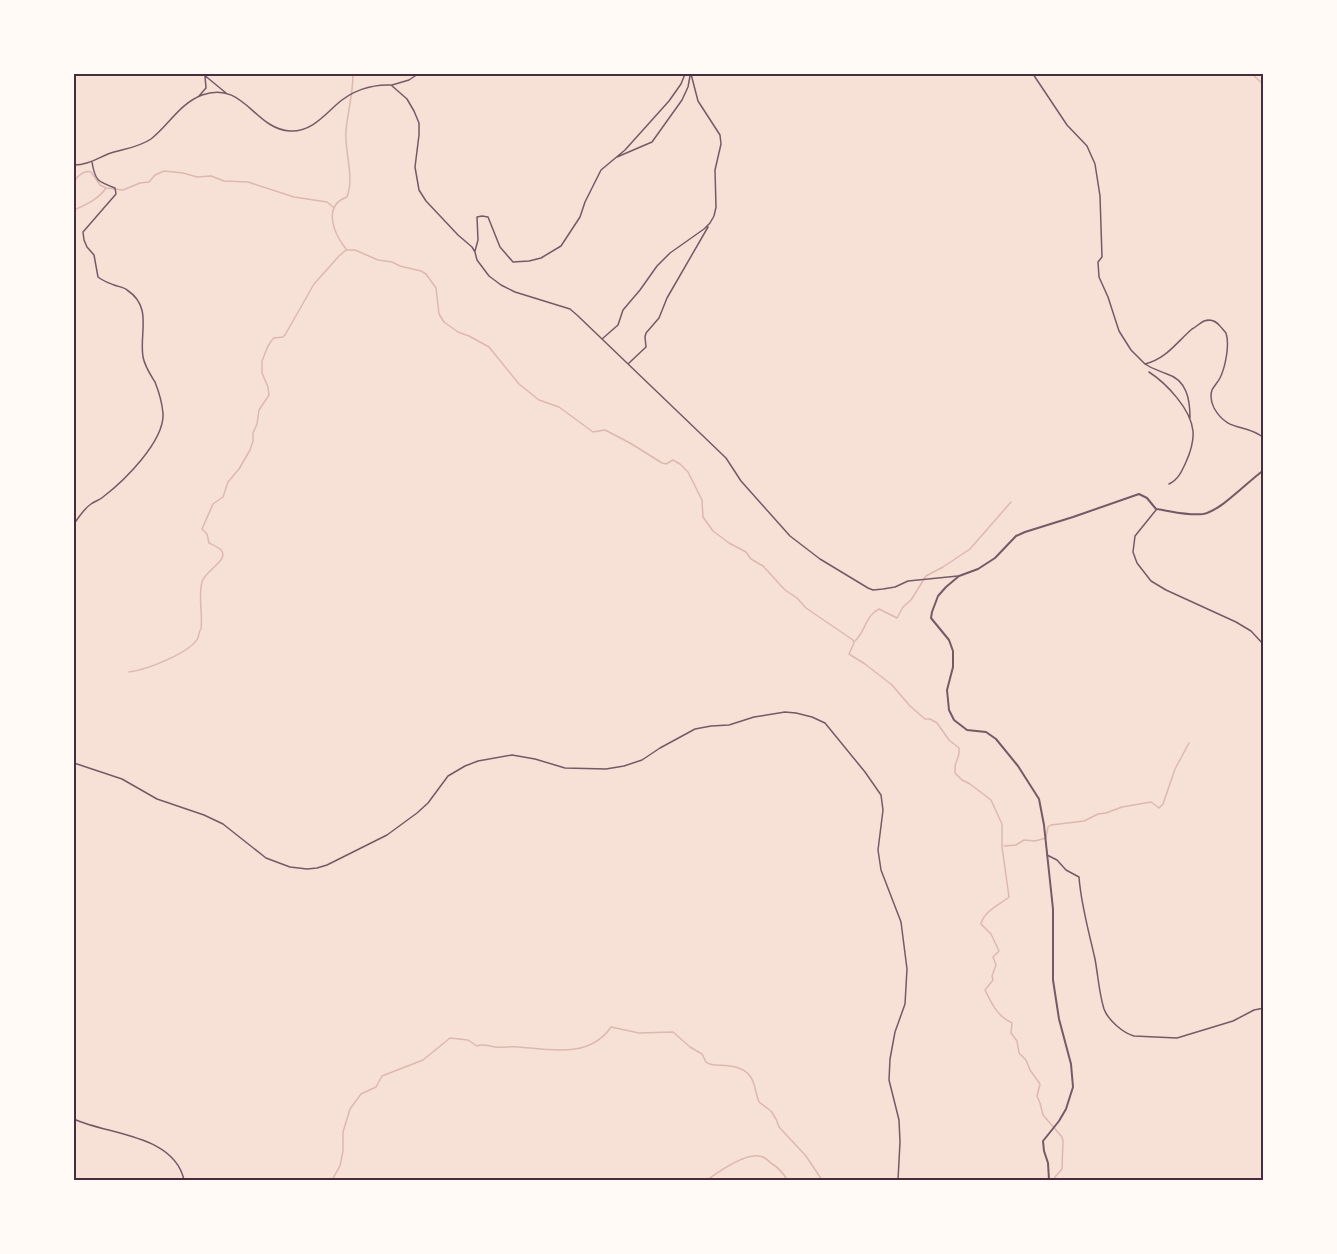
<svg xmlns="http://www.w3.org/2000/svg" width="1337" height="1254" viewBox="0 0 1337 1254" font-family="Cabin,sans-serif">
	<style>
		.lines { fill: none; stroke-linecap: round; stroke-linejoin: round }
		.stream { stroke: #dcb8b0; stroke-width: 1.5 }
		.minor { stroke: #755966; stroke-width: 1.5 }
		.tertiary { stroke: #755966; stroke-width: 2 }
		.neatline { fill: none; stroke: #4a2c40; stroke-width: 2 }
	</style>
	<rect width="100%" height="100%" fill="#f7e1d7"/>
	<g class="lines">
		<!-- stream -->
		<path class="stream" d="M1252,74L1264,85
			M74,181C78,176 84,170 91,172L100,185L106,188
			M74,210C85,205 99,199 106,188L123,190L140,183L149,182L155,175L164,171L183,173L197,177L211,176L224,181L248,182L294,197L327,202L333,207
			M346,249C334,234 322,206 347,197C355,175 344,153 346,130C348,111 353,93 353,74
			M855,641C865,632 866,615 879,609L897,618L903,607L911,600L926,576L943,567L970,549L1011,502
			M129,672C146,670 190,653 198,638C198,637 200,629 201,629C203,614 198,597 202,582C205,570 230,560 221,550C218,547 213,545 209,543L207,534L202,529L213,504L223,497L228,482L239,469L250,450L253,441V433L257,424L259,410L269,395L268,387L262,373V361L268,346L272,340L274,338L283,337L285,335L314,284L339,256L346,250H355L378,260L392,262L400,266L421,271L426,274L436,288L439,314L444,322L458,332L469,336L489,347L519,384L539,400L559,407L593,432L605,430L630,443L662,463L666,464L673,460L680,464L688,472L702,500L703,517L713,531L729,543L746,552L751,559L763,566L785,590L797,598L806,608L853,640L854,643L849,654L865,664L892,685L910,706L925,719H930L937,723L949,740L959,748V754L955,766V773L962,780L970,784L991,800L1002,824V847L1009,897C999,905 984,911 981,924L991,934L999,951L993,957L996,965L992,976L993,980L985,990C992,1004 997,1016 1012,1023L1011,1033L1017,1041L1019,1053L1026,1060L1030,1070L1040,1084L1037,1096L1040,1103L1043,1115L1062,1137L1063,1141L1062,1169L1055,1177L1054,1180
			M1004,846L1016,845L1024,840L1035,841L1046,838L1048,827L1051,825L1084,821L1098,814L1106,813L1122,807L1151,802L1159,808L1163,804L1175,769L1189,743
			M332,1180L340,1166L343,1151V1132L350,1109L361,1094L376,1087L382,1076L423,1060L450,1038L468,1040L477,1046C484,1043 488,1046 495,1047C503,1048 511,1046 519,1047C552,1050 590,1058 611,1027L639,1033L673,1032L690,1047L702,1054C703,1055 705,1061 706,1062C712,1069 738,1060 750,1076C756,1084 755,1093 759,1102L771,1111L776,1119L779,1127L806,1156L822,1180
			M707,1180C718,1172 745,1153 759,1156C764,1156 767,1160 771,1163C779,1168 783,1172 787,1180"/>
		<!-- minor -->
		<path class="minor" d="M203,74L226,93
			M1033,74L1067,125L1087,146L1095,164L1100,196L1102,257L1098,262L1099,277L1108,297L1119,331L1131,350L1145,364C1166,359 1176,343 1192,329C1196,327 1200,323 1204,321C1210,319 1216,321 1220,326C1221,327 1225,332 1226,333C1230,345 1225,368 1220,378C1218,382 1214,386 1212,390C1210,396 1211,402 1214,408C1228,433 1246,423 1264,438
			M392,85L409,80L418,74
			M199,96L206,88L205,76
			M617,157L652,142L682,100L688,87L690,76
			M74,165C87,165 96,159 108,154C122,149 138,148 151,139C169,125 179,104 202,95C244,80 254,129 290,131C310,132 323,117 336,105C351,91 371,84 391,85L407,99L414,111L419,123V135L415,167L419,190L426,201L458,235L472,247L475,252L477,260L489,276L501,285L515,292L570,309L577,315L726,458L741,481L790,536L820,559L868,588L873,590L883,589L895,587L908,581L958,576
			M475,251L478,240L477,217L482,216L488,217L500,247L513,262L529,261L541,258L561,246L580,217L585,202L601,170L625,150L669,101L681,84L685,74
			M602,339L618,325L623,310L640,290L657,266L670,253L704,229L710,223L714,216L716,207L715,170L721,144L720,135L698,101L691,74
			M629,363L646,347L645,337L646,333L659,318L667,298L708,227
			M1145,364C1154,370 1158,370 1167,374C1187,380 1190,400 1190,418
			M1149,372C1166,383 1191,409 1193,431C1194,442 1190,453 1186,462C1182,471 1178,480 1169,484
			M1156,510L1135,536L1133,552L1137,563L1151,581L1166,590L1236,622L1251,631L1264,645
			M74,524C78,518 85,508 91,504C95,501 100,500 103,497C124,481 165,441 163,413C162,403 159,392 155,382C150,374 145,367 143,357C139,333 153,307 127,290C124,287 119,287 114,285C109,283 103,281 98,277L94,255L87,247L84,240L83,232L116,194L115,188C98,182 95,181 92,162
			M74,763L122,779L157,799L204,815L223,824L266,858L290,867L307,869L317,868L327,865L387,835L417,813L428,803L448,776L465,766L478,761L512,755L535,759L565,768L606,769L624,766L642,760L660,748L695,729L711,726L729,725L754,717L785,712L796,713L812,717L825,723L865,772L881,795L883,810L878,850L881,870L901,922L907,969L905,1004L895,1032L890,1059L889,1080L899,1120L900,1142L898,1180
			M1047,855L1057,860L1066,870L1079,877C1081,905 1089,932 1095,959C1098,975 1099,993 1104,1009C1108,1020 1123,1033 1134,1036L1177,1038L1233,1021L1254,1010L1264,1008
			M74,1119C107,1135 174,1134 184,1180"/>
		<!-- tertiary -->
		<path class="tertiary" d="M1049,1180L1048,1163L1044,1151L1043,1141L1059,1121L1066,1109L1073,1087L1071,1064L1059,1019L1053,980V909L1044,825L1039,799L1018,766L996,739L986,732L967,730L954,720L949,710L947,690L953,667V651L949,640L931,618L932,612L938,596L946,587L959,576L978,569L995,558L1016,536L1025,532L1073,517L1139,494L1147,498L1156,509C1171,511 1188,516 1203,514C1221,511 1248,481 1264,470"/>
	</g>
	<!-- border -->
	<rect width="1337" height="1254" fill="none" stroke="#fffaf5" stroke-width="150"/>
	<rect x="75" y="75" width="1187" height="1104" class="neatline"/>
</svg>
